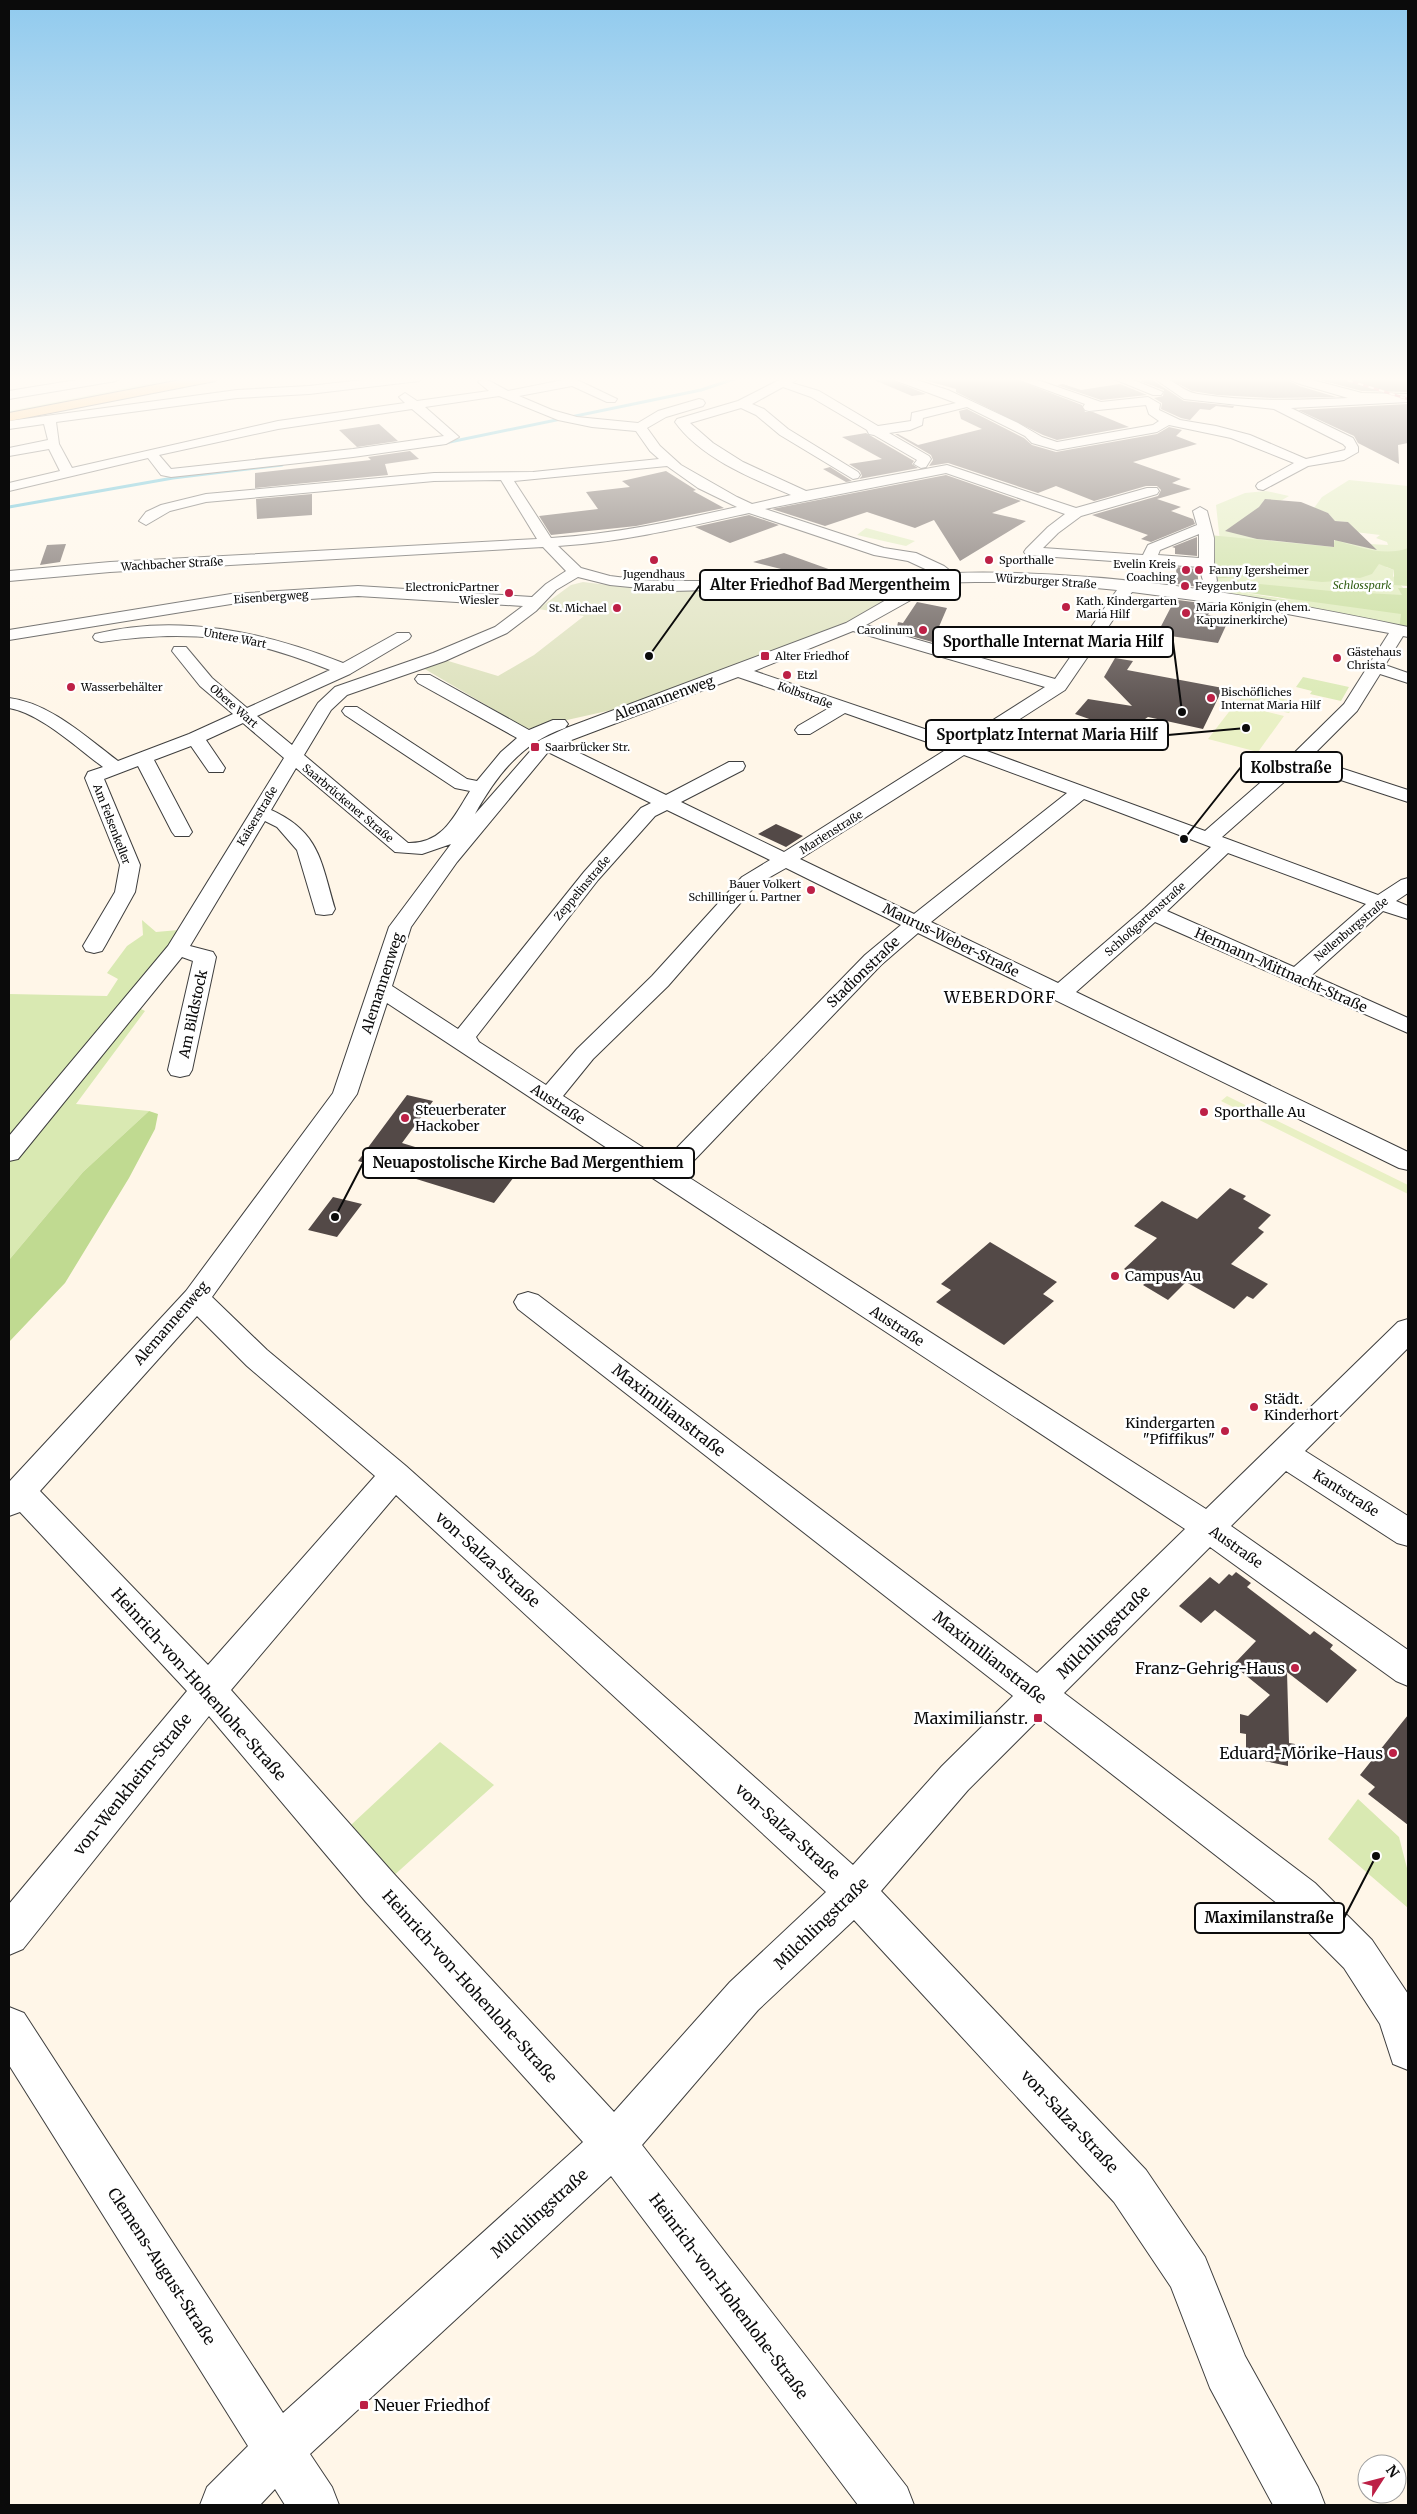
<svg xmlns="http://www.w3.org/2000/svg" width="1417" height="2514" viewBox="0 0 1417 2514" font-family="Merriweather,serif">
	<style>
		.green { fill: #d9e9b2 }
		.forest { fill: #c0da91 }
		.cemetery { fill: #dbe0ba }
		.pitch { fill: #e9f0c4 }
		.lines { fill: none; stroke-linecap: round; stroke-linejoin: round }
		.stream { stroke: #31afd0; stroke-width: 3 }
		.building { fill: #534947 }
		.minor-casing { stroke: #3e3e3e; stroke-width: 2 }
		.major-casing { stroke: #1c1c1c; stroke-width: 2 }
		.minor { fill: #fff; fill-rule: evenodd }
		.major { fill: #fcb65b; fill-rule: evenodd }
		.rail-casing { stroke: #bd2046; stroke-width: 2.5 }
		.rail { stroke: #fff; stroke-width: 2; stroke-dasharray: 5.5; stroke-linecap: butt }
		.poi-dot { fill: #bd2046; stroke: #fff; stroke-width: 2 }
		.labels { text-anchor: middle; stroke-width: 5; stroke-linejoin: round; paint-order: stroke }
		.far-poi-label { font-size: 11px; fill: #0b0b0b; stroke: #fff; text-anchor: start }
		.far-street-label { font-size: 11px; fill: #0b0b0b; stroke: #fff }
		.far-park-label { font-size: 11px; font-style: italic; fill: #37631b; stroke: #fff }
		.street-label { font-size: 14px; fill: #0b0b0b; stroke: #fff }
		.poi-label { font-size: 14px; fill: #0b0b0b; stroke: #fff; text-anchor: start }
		.quarter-label { font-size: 16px; letter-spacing: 1px; fill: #0b0b0b; stroke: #fff }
		.near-street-label { font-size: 16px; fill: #0b0b0b; stroke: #fff }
		.near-poi-label { font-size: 16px; fill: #0b0b0b; stroke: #fff; text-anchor: end }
		.leader { fill: none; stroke: #0b0b0b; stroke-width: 2 }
		.callout-dot { fill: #0b0b0b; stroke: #fff; stroke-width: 2 }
		.callout { fill: #fff; stroke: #0b0b0b; stroke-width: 2 }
		.callout-label { font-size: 15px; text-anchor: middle; font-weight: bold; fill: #0b0b0b }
	</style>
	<rect width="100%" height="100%" fill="#fff6e8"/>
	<!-- green -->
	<path class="green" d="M182,377H202L9,414V411Z
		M1349,480L1408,486V563L1386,567L1394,570L1393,576L1404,589L1408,590L1399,630L1225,592L1227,590L1296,601L1220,584L1215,579L1224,578L1216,505L1245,493L1266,491L1289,496L1277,503L1268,499L1263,501L1257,539L1333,547L1334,541L1339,537L1364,547L1369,544L1388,545L1387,542L1376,538L1380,535L1347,531L1352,526L1348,522L1335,521L1328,513L1314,508L1322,497Z
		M866,528L915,541L906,546L857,535Z
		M1303,677L1349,687L1341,701L1310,694L1312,691L1296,687Z
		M142,920L156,932L190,929L131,1004L145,1011L76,1104L149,1111L83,1172L9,1260V994L107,996L118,979L107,973L127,946L143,935Z
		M440,1742L494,1785L380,1888L337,1838Z
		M1358,1799L1399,1837L1408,1872V1908L1328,1839Z"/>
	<!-- forest -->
	<path class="forest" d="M1209,535L1333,547L1335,540C1358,547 1385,557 1408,548V586L1394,585V570L1379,564L1372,574L1360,578L1344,577L1337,581L1322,582L1255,575L1215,579Z
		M1239,582L1341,592L1370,587L1366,593L1402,595L1398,588H1408V632L1399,630L1401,614L1227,590L1220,584Z
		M149,1111L158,1114L155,1129L129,1178L65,1283L9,1342V1260L83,1172Z"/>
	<!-- cemetery -->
	<path class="cemetery" d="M583,582C686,596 790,590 893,587L897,597L834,630L761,658L755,657L616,709L527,729L423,668L445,660L498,676L534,655L584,616L538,609L571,585Z"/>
	<!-- pitch -->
	<path class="pitch" d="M1246,690L1296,702L1289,713L1238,702Z
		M1235,704L1284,716L1258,752L1208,739Z
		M1227,1096L1408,1185V1194L1221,1101Z"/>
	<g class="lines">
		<!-- stream -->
		<path class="stream" d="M440,444L701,390L740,377
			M9,507L173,478L282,465"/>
	</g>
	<!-- building -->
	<path class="building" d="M867,377H884L926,394L912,396Z
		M914,377H1009L1082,405L1085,412H1093L1129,427L1057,440L1043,435L956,392V389Z
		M1166,377H1281L1299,386L1336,397L1273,398L1217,395L1192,391Z
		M1309,377H1408V392L1362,391Z
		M1151,379L1184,401L1234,406L1233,408L1216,406L1210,410L1200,409L1190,420L1181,418L1161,409L1162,403L1154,398L1163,396L1164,390L1140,381Z
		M1063,384L1081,390L1120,384L1147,395L1101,400L1057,385Z
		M1408,404V443L1398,445L1399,464L1358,443L1354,436L1298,410Z
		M967,409L1024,438L1032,445L1056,452L1157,434L1169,427L1182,430L1176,436L1197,444L1133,462L1181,479L1172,483L1191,489L1157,499L1181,507L1171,511L1193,519L1195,524L1151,542L1141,539L1148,535L1092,515L1158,496L1161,490L1157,486H1146L1094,501L1056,486L1038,493L948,463L929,466L933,460L931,455L895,434H898L918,445L982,429L961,419L959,411Z
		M379,424L398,441L357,447L339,430Z
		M866,433L914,461L912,464L918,468L859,479L862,476L860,471L849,464L882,459L842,437Z
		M410,451L419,459L385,464L388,475L255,488V473L371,460L368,457Z
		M830,467L852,481L846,482L823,469Z
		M666,471L696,490L693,491L724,508L636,526L551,535L539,516L598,509L586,492L630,487L622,481Z
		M946,475L1021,501L992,513L1026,521L960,561L934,520L915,528L867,512L825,526L772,509Z
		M312,494V515L257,519L256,499Z
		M1265,499L1301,502L1328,513L1335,521L1348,522L1377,550L1334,540V547L1257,539L1225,531L1259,507Z
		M749,515L779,525L730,543L695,527Z
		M1197,537V556L1175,554V548L1172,547Z
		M66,544L60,562L40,565L47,545Z
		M784,553L834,571L832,576L813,577L753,562Z
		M1176,567L1197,569L1199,587L1177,584Z
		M1178,600L1201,603L1200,607L1212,608L1208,615L1229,619L1218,643L1157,634L1172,605L1178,606Z
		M917,602L947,608L938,629L994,639L983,656L896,632L898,622L903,623Z
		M1115,658L1133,661L1127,670L1223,688L1203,729L1148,717L1126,732L1075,714L1088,699L1132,706L1104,677Z
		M776,824L803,836L786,847L758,834Z
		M407,1095L433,1101L402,1143L514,1177L494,1203L358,1161Z
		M1230,1188L1246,1196L1243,1199L1271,1215L1258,1228L1264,1232L1231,1264L1268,1284L1253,1299L1247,1296L1234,1309L1186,1282L1168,1300L1143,1285L1147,1282L1124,1269L1157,1238L1134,1226L1162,1201L1197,1219Z
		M333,1197L362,1204L337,1237L308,1230Z
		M990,1242L1057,1282L1043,1294L1054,1301L1004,1345L936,1302L951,1290L941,1284Z
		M1236,1572L1251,1583L1247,1587L1310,1635L1314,1631L1333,1645L1330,1649L1357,1670L1327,1703L1287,1672L1289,1743L1295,1744L1296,1761L1288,1759V1766L1246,1757V1734L1240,1733V1714L1248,1716L1270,1695L1233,1665L1256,1641L1215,1610L1201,1623L1179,1606L1210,1577L1219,1584L1229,1574L1232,1576Z
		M1408,1715V1825L1368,1794L1375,1787L1360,1775Z"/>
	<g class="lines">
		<!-- minor casing -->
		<g class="minor-casing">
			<path id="minor" d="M94,377H122L116,381L9,399V391Z
				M388,377H425L419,381L309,394L237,398L56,422L59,444L72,468L278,421L405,403L399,397L405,393L417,401L489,391L478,382L484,378L508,391L573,378L617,399L615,402H607L572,386L519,396L552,410L577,417L638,423L658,411L699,399L703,400L705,403L703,406L666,417L647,428L660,446L681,465L737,497L752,504L791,495C751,478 701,458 675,422L677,419L738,401L785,377H800L792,383L819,391L878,426L911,421L912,413L956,403L886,377H907L948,390L1018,423L1042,437L1057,442L1153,425L1159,421L1149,414L1146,405L1089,411L1085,410L1083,407L1085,404L1011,377H1029L1101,402L1148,397L1160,404L1159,410L1180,420L1216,426L1250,435L1306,459L1345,450L1346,447L1343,444L1274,409L1184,399L1152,377C1176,377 1179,391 1198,394C1248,402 1297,400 1348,398L1300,384L1283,377H1301L1362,393L1408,394V402L1291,408L1353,438L1358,447V452L1344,460L1308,466L1263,490L1258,489L1256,486L1258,483L1294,463L1231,438L1169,425L1157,432L1057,450L1032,443L1025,436L967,407L923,418L922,425L910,430L889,433L929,456L931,459L926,467L921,468L914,464L917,460L874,435L869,434L867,430L811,397L783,387L752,404L764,409L788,429L858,472L860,475L858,478L853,479L780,435L756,415L741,408L690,423L713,443L743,462L806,491L947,465L1076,508L1147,488H1157L1159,491L1157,494L1081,516L1058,533L1043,548L1143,555L1148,545L1197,525L1193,511L1200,507L1207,511L1214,538V563L1217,581L1214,584H1204L1199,567L1026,555L1024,552L1026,549L1048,527L1065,514L946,473L765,509L884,548L916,553L944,566L953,573C1105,569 1260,596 1408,627V637L1403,636L1385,665L1408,673V683L1380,674L1357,711L1310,758L1408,790V802L1301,767L1222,837L1378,895L1401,880L1408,878V893L1396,901L1408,906V919L1383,911L1312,975L1408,1018V1033L1155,922L1076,992L1408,1152V1170L1399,1168L918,933L881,965L682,1173L1206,1509L1398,1322L1408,1319V1348L1305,1451L1408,1516V1546L1397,1543L1286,1471L1231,1526L1408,1650V1686L1396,1681L1210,1547L1064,1693L1315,1883L1372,1940L1408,1994V2070L1393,2064L1380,2024L1344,1968L1287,1911L1040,1718L968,1790L881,1891L1146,2170L1205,2257L1245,2356L1318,2487L1325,2505H1273L1210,2388L1171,2287L1114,2202L854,1920L758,2010L642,2145L907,2487L914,2505H858L611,2176L310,2454L332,2487L339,2505H285L275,2489L260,2505H200L207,2487L248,2446L9,2065V2007L24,2013L283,2413L583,2142L366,1902L209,1716L23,1949L9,1955V1904L187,1691L20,1512L9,1516V1482L186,1291L333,1093L389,927L451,844L422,854L395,852L296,768L271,810C320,832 321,862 335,909L332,914L324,915L316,914L297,850L277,827L265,821L190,946L213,952L216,957L192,1070L189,1075L180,1077L171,1075L168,1070L193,961L182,957L18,1159L9,1161V1136L168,946L284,758L243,723L206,740L225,768L223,772H209L191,746L154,760L192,832L189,836H175L172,832L138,766L104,779L140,865L135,892L105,946L102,951L94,953L86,951L83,946L115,892L120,865L85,778L88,772L103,767C77,748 40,713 9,708V698C50,703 86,737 118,761L189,734L233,714L200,686L172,651L174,647H186L212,678L247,708L330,670C245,636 191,629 101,642L95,640L93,637L95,634C179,613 264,632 343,663L397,633H409L411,636L409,639L350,674L257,716L292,745L318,703L335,687L433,653L495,627L523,606L358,596L231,604L9,640V630L231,594L358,586L532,597L546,584L566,571L543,547L110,572L9,581V571L110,562L537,539L501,480L434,481L206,502L170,511L146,525L139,521L146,512L161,505L206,494L434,473L533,472L659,459L650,451L636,431L592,427L558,420L499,396L425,407L459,437L446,444L353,457L171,477L161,475L148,458L9,491V483L60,471L49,449L9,456V448L48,440L44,424L9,429V421L237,390L309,386ZM412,409L444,436L353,449L171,469L159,455L278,429ZM667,466L698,488L737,507C675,521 614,534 551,538L514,481ZM749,513L874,555L908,561L936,574L763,581H650L610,576L581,568L558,546C623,542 686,527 749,513ZM1199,534V558L1158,555L1160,550ZM578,577L610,585L671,591L912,585L846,623L566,728L540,740L475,814C496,776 522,742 565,728L568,724L565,720H553L529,730L430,675H418L415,679L418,683L517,738L501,752L477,781L467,779L357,707H345L342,711L345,715L455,788L470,791C454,816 443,844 408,843L304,755L331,710L347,695L445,661L507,633L536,611L556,590ZM975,582H1033L1117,590L1055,679L866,625L918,596L928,586L926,583ZM1132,592L1255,608L1389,633L1344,704L1291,756L1205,831L976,747L1065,690ZM853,631L1045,687L960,741L754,671ZM738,677L829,708L798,726L795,730L798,734H810L845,713L947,749L784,852L681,802L743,770L745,766L743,762H729L666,795L561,744ZM548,752L651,803L641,808L584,872L458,1029L392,986L411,927L457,862ZM964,755L1067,793L914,914L800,859ZM1084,799L1211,847L1145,908L1058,983L931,922ZM667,810L770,860L742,877L652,976L577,1049L546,1085L479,1042L476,1037L598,880L655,816ZM1228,853L1366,904L1294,967L1167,911ZM786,868L901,925L865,955L664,1161L563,1096L593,1059L668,986L756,885ZM387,1003L1185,1529L1037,1673L538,1295L528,1292L518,1295L514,1302L518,1309L1013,1696L942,1766L853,1865L406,1466L267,1350L212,1297L357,1094ZM197,1316L247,1366L375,1476L208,1665L40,1491ZM396,1495L826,1892L730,1982L614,2112L394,1874L231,1690Z
				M1109,377H1126L1163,392L1161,395H1153Z"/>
		</g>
		<!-- major casing -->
		<g class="major-casing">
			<path id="major" d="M196,377H221L215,381L9,421V413Z"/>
		</g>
		<!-- minor -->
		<use href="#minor" class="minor"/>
		<!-- major -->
		<use href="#major" class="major"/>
		<!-- rail casing -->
		<g class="rail-casing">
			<path id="rail" d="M1337,377L1408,399"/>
		</g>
		<!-- rail -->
		<use href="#rail" class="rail"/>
	</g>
	<!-- sky -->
	<linearGradient id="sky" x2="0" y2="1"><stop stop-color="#90caee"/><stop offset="0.52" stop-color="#fffbf5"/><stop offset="1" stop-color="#fffbf5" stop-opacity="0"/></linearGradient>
	<rect width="1417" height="729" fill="url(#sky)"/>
	<!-- markers -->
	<g class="poi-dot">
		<circle cx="654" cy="560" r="5"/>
		<circle cx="989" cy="560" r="5"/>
		<circle cx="1186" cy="570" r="5"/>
		<circle cx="1199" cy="570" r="5"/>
		<circle cx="1185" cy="586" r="5"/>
		<circle cx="509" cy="593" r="5"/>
		<circle cx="1066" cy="607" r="5"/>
		<circle cx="617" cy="608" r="5"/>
		<circle cx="1186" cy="613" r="5"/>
		<circle cx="923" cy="630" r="5"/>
		<rect x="760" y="651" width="10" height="10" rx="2.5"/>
		<circle cx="1337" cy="658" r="5"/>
		<circle cx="787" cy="675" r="5"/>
		<circle cx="71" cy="687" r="5"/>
		<circle cx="1211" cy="698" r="5"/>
		<rect x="530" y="742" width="10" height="10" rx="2.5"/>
		<circle cx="811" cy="890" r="5"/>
		<circle cx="1204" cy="1112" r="5"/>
		<circle cx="405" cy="1118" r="5"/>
		<circle cx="1115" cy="1276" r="5"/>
		<circle cx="1254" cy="1407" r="5"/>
		<circle cx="1225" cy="1431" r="5"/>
		<circle cx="1295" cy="1668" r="5"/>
		<rect x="1033" y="1713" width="10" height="10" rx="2.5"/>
		<circle cx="1393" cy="1753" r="5"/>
		<rect x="359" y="2400" width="10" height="10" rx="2.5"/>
	</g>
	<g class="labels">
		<!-- far-poi labels -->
		<g class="far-poi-label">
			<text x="999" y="564">Sporthalle</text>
			<text x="1176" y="568" text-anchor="end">Evelin Kreis<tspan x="1176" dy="13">Coaching</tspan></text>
			<text x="1209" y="574">Fanny Igersheimer</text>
			<text x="654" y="578" text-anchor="middle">Jugendhaus<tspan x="654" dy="13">Marabu</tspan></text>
			<text x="1195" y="590">Feygenbutz</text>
			<text x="499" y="591" text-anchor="end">ElectronicPartner<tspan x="499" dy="13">Wiesler</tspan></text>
			<text x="1076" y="605">Kath. Kindergarten<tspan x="1076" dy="13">Maria Hilf</tspan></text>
			<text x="1196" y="611">Maria Königin (ehem.<tspan x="1196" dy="13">Kapuzinerkirche)</tspan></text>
			<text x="607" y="612" text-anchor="end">St. Michael</text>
			<text x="913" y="634" text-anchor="end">Carolinum</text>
			<text x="1347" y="656">Gästehaus<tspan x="1347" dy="13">Christa</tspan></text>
			<text x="775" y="660">Alter Friedhof</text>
			<text x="797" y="679">Etzl</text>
			<text x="81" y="691">Wasserbehälter</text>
			<text x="1221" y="696">Bischöfliches<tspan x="1221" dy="13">Internat Maria Hilf</tspan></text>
			<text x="545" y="751">Saarbrücker Str.</text>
			<text x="801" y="888" text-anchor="end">Bauer Volkert<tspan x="801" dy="13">Schillinger u. Partner</tspan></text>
		</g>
		<!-- far-street labels -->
		<g class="far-street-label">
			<text transform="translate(172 564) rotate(-3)" y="4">Wachbacher Straße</text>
			<text transform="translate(1046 581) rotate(4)" y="4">Würzburger Straße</text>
			<text transform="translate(271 597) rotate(-4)" y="4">Eisenbergweg</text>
			<text transform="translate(235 638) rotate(11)" y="4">Untere Wart</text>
			<text transform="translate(805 695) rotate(20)" y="4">Kolbstraße</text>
			<text transform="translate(234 706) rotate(41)" y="4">Obere Wart</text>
			<text transform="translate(348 803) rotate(40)" y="4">Saarbrückener Straße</text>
			<text transform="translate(257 816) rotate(-59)" y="4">Kaiserstraße</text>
			<text transform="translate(112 824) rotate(69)" y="4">Am Felsenkeller</text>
			<text transform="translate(831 832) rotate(-32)" y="4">Marienstraße</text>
			<text transform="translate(582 888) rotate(-50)" y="4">Zeppelinstraße</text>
			<text transform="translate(1145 919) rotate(-42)" y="4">Schloßgartenstraße</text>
			<text transform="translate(1351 929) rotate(-40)" y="4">Nellenburgstraße</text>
		</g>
		<!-- far-park labels -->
		<g class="far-park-label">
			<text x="1362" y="589">Schlosspark</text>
		</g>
		<!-- street labels -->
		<g class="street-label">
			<text transform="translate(664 698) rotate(-20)" y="5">Alemannenweg</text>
			<text transform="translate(951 940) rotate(26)" y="5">Maurus-Weber-Straße</text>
			<text transform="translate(1281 970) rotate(24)" y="5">Hermann-Mittnacht-Straße</text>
			<text transform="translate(863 972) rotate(-44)" y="5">Stadionstraße</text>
			<text transform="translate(382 983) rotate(-72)" y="5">Alemannenweg</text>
			<text transform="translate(193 1014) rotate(-78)" y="5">Am Bildstock</text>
			<text transform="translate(558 1104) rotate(33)" y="5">Austraße</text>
			<text transform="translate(171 1323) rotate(-49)" y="5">Alemannenweg</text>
			<text transform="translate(897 1326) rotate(33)" y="5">Austraße</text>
			<text transform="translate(1346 1493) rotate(32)" y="5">Kantstraße</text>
			<text transform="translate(1236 1547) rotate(35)" y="5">Austraße</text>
		</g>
		<!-- poi labels -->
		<g class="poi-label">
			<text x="415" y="1115">Steuerberater<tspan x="415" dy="16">Hackober</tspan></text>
			<text x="1214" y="1117">Sporthalle Au</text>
			<text x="1125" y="1281">Campus Au</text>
			<text x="1264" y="1404">Städt.<tspan x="1264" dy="16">Kinderhort</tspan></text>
			<text x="1215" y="1428" text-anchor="end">Kindergarten<tspan x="1215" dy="16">"Pfiffikus"</tspan></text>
		</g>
		<!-- quarter labels -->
		<g class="quarter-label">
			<text x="1000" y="1003">WEBERDORF</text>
		</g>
		<!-- near-street labels -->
		<g class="near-street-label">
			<text transform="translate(669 1410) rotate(38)" y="6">Maximilianstraße</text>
			<text transform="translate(488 1559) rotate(42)" y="6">von-Salza-Straße</text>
			<text transform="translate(1103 1632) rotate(-45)" y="6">Milchlingstraße</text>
			<text transform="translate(990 1657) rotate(38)" y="6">Maximilianstraße</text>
			<text transform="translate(199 1684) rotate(48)" y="6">Heinrich-von-Hohenlohe-Straße</text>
			<text transform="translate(132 1784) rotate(-51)" y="6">von-Wenkheim-Straße</text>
			<text transform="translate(788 1831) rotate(42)" y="6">von-Salza-Straße</text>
			<text transform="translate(821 1923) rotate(-44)" y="6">Milchlingstraße</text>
			<text transform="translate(470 1986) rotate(48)" y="6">Heinrich-von-Hohenlohe-Straße</text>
			<text transform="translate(1070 2121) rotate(47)" y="6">von-Salza-Straße</text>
			<text transform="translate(539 2213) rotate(-42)" y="6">Milchlingstraße</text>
			<text transform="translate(162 2266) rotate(57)" y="6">Clemens-August-Straße</text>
			<text transform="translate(729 2296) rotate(53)" y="6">Heinrich-von-Hohenlohe-Straße</text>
		</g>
		<!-- near-poi labels -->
		<g class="near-poi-label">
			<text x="1285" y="1674">Franz-Gehrig-Haus</text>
			<text x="1028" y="1724">Maximilianstr.</text>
			<text x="1383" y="1759">Eduard-Mörike-Haus</text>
			<text x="374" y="2411" text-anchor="start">Neuer Friedhof</text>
		</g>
	</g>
	<!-- callouts -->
	<path class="leader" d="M649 656L700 585M1182 712L1173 642M1246 728L1168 735M1184 839L1241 767M335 1217L363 1163M1376 1856L1344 1918"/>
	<g class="callout-dot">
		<circle cx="649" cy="656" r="5"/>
		<circle cx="1182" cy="712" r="5"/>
		<circle cx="1246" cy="728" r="5"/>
		<circle cx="1184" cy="839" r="5"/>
		<circle cx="335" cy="1217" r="5"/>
		<circle cx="1376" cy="1856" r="5"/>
	</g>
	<g class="callout">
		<rect x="700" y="570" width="260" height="30" rx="5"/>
		<rect x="933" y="627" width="240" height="30" rx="5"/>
		<rect x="926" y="720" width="242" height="30" rx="5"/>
		<rect x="1241" y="752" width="101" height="30" rx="5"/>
		<rect x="363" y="1148" width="331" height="30" rx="5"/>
		<rect x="1195" y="1903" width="149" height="30" rx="5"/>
	</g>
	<g class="callout-label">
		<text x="830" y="590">Alter Friedhof Bad Mergentheim</text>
		<text x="1053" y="647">Sporthalle Internat Maria Hilf</text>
		<text x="1047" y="740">Sportplatz Internat Maria Hilf</text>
		<text x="1291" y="773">Kolbstraße</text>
		<text x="528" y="1168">Neuapostolische Kirche Bad Mergenthiem</text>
		<text x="1269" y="1923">Maximilanstraße</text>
	</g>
	<!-- border -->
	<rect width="1417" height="2514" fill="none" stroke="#0b0b0b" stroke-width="20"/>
	<!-- north arrow -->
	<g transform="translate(1382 2479) rotate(54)"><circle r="24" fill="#ffffff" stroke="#9d9d9d"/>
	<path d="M0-4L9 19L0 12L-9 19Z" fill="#bd2046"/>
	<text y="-8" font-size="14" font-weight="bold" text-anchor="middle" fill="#0b0b0b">N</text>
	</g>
</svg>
